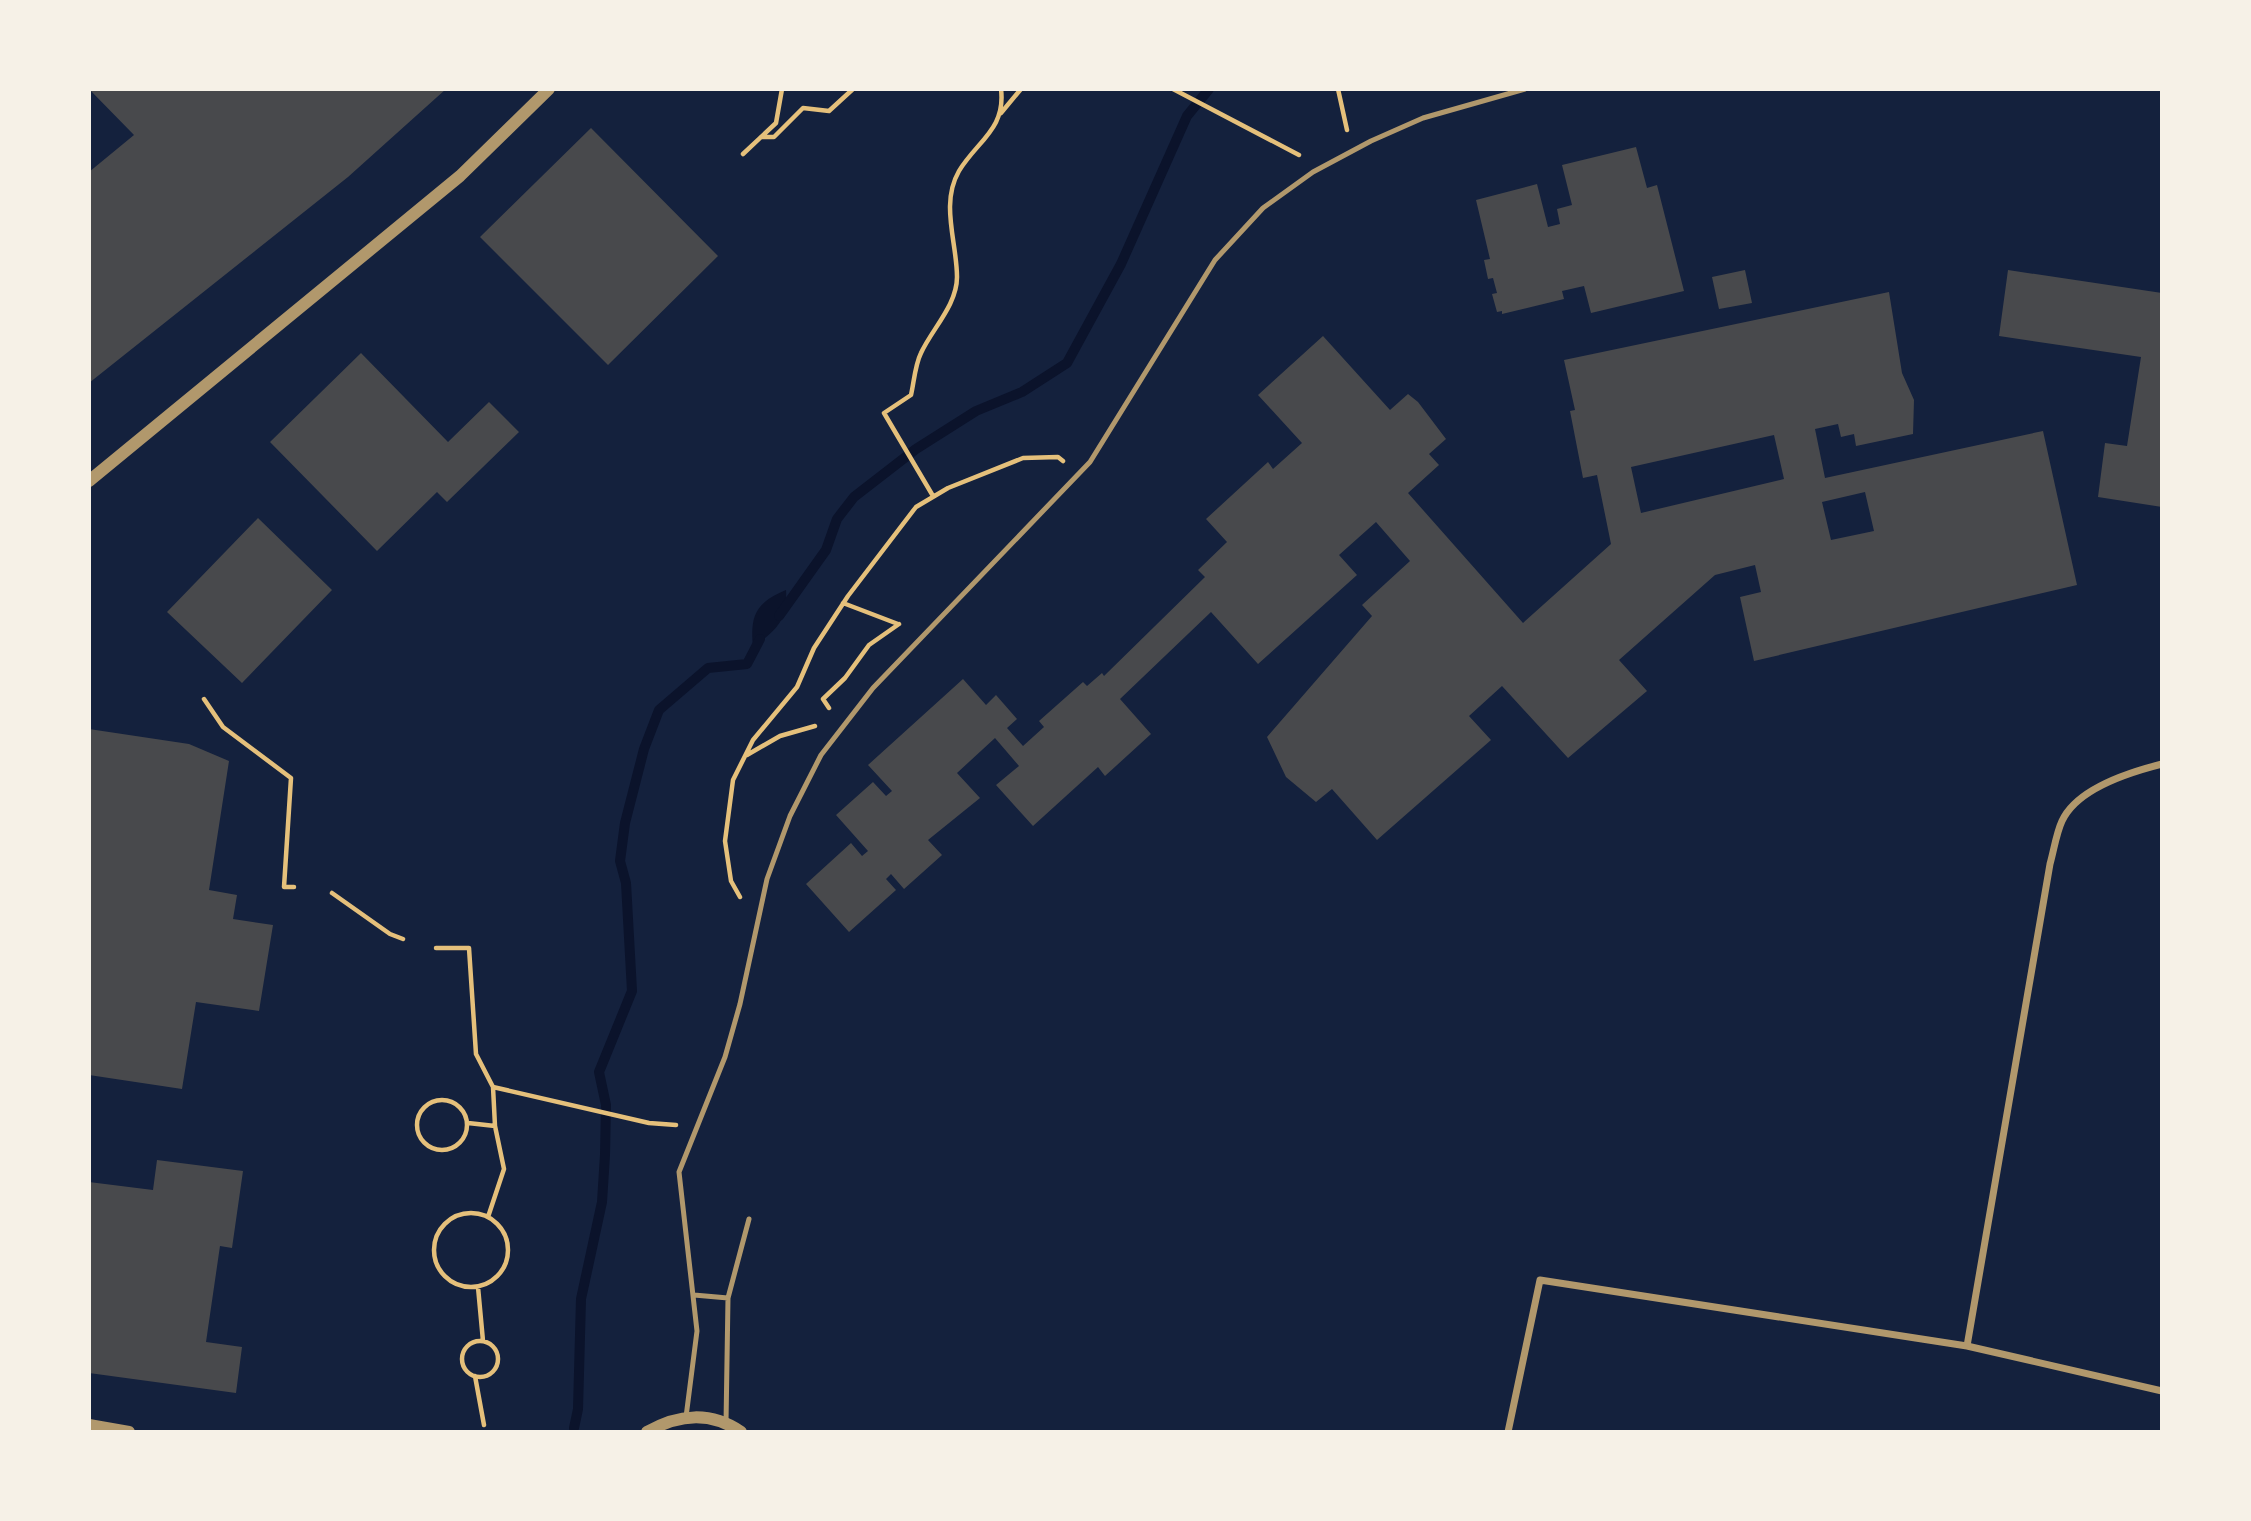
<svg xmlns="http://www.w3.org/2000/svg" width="2251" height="1521" viewBox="0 0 2251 1521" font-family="Poppins,sans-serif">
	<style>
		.water { fill: #0b132b }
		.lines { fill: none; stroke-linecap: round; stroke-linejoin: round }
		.stream { stroke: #0b132b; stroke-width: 10 }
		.building { fill: #48494c; fill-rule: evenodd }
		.path { stroke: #e5c07b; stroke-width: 4.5 }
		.service { stroke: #b1986c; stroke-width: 5 }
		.minor { stroke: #b1986c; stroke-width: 7 }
		.tertiary { stroke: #b1986c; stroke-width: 12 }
	</style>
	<rect width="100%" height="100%" fill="#14213d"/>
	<!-- water -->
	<path class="water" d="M786,590C788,622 776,629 753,648C750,616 755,603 786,590Z"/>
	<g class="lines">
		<!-- stream -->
		<path class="stream" d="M779,616L826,550L837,519L854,497L916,449L976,411L1022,392L1067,363L1121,264L1187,116L1209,89
			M574,1428L578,1409L581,1299L602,1202L605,1155L606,1105L599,1072L632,991L626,883L620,861L625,823L644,749L659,710L708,668L747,664L760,639"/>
	</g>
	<!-- building -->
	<path class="building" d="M89,89H446L348,177L89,383V172L134,135Z
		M591,128L718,256L608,365L480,237Z
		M1636,147L1647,188L1657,185L1684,291L1591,313L1584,286L1562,291L1564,299L1502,314V311L1497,312L1492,294L1497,293L1493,278L1488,279L1484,260L1490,259L1476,200L1537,184L1548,227L1560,224L1557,209L1572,205L1562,165Z
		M1745,270L1752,303L1719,309L1712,277Z
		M2008,270L2162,293V507L2098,497L2105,443L2127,446L2141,357L1999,336Z
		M1889,292L1902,373L1914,400L1913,434L1856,446L1854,434L1841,437L1838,424L1815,429L1825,478L2043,431L2077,585L1754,661L1740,597L1761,592L1755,565L1715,575L1619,660L1647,691L1568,758L1502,686L1469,716L1491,740L1377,840L1332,789L1316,802L1286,777L1267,737L1372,616L1362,605L1410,561L1376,522L1339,555L1357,575L1258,664L1211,612L1120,699L1151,734L1105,776L1098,767L1033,826L996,785L1019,766L995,738L957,773L980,798L928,840L942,855L904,889L891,874L886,879L896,890L849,932L806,884L851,843L862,856L868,851L836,815L873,782L886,796L892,791L868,765L963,679L986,705L996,695L1017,719L1007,728L1023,746L1044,727L1039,721L1083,682L1087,686L1102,673L1104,676L1205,577L1198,570L1227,542L1206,519L1268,462L1273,469L1302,443L1258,395L1323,336L1390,410L1408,394L1418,402L1446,439L1429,454L1439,465L1408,493L1523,623L1611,544L1597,475L1583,478L1570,411L1575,410L1564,360ZM1774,435L1784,479L1641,513L1631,467ZM1865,492L1874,531L1831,540L1822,502Z
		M361,353L448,442L489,402L519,432L447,502L437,492L377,551L270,442Z
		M258,518L332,590L242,683L167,612Z
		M89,729L189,744L229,761L209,890L237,895L233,919L273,925L259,1011L196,1002L182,1089L89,1075Z
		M157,1160L243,1171L232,1248L220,1246L206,1342L242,1347L236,1393L89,1373V1182L153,1190Z"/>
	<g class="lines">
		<!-- path -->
		<path class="path" d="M1173,89L1299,155
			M1338,89L1347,130
			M1001,113L1021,89
			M761,137H774L803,108L829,111L853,89
			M743,154L776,123L782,89
			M933,496L884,413L911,395C914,382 915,365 921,353C932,329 957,305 957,277C957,242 940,204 959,171C977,141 1006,129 1001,89
			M843,603L898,624
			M204,699L223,727L291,778L284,887H294
			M829,708L823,699L845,678L869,645L899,624
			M747,755L780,736L815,726
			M332,893L390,934L403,939
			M740,897L731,881L725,841L733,780L753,740L797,687L814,648L848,596L916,507L948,488L1023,458L1058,457L1063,461
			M436,948H469L476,1054L493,1087L495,1126L504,1169L488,1217
			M493,1087L649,1123L676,1125
			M417 1125a25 25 0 1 1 50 0a25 25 0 1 1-50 0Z
			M468,1123L495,1126
			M434 1250a37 37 0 1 1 74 0a37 37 0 1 1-74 0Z
			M478,1287L483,1341
			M462 1359a18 18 0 1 1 36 0a18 18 0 1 1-36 0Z
			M475,1376L484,1425"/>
		<!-- service -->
		<path class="service" d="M694,1295L728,1298
			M686,1417L697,1331L679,1172L725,1057L740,1004L767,879L790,816L821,755L873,688L1090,462L1215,260L1263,208L1313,172L1371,141L1423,118L1525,89
			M726,1423L728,1298L749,1219"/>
		<!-- minor -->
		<path class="minor" d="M1967,1346L2050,864C2054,850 2056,834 2062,821C2077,788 2130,772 2162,764
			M1508,1432L1540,1280L1967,1346L2162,1391"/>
		<!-- tertiary -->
		<path class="tertiary" d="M89,481L460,176L549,89
			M89,1425L129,1432
			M647,1432C678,1414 711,1411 741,1432"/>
	</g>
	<!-- border -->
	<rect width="2251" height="1521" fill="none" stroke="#f6f1e7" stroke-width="182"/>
</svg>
